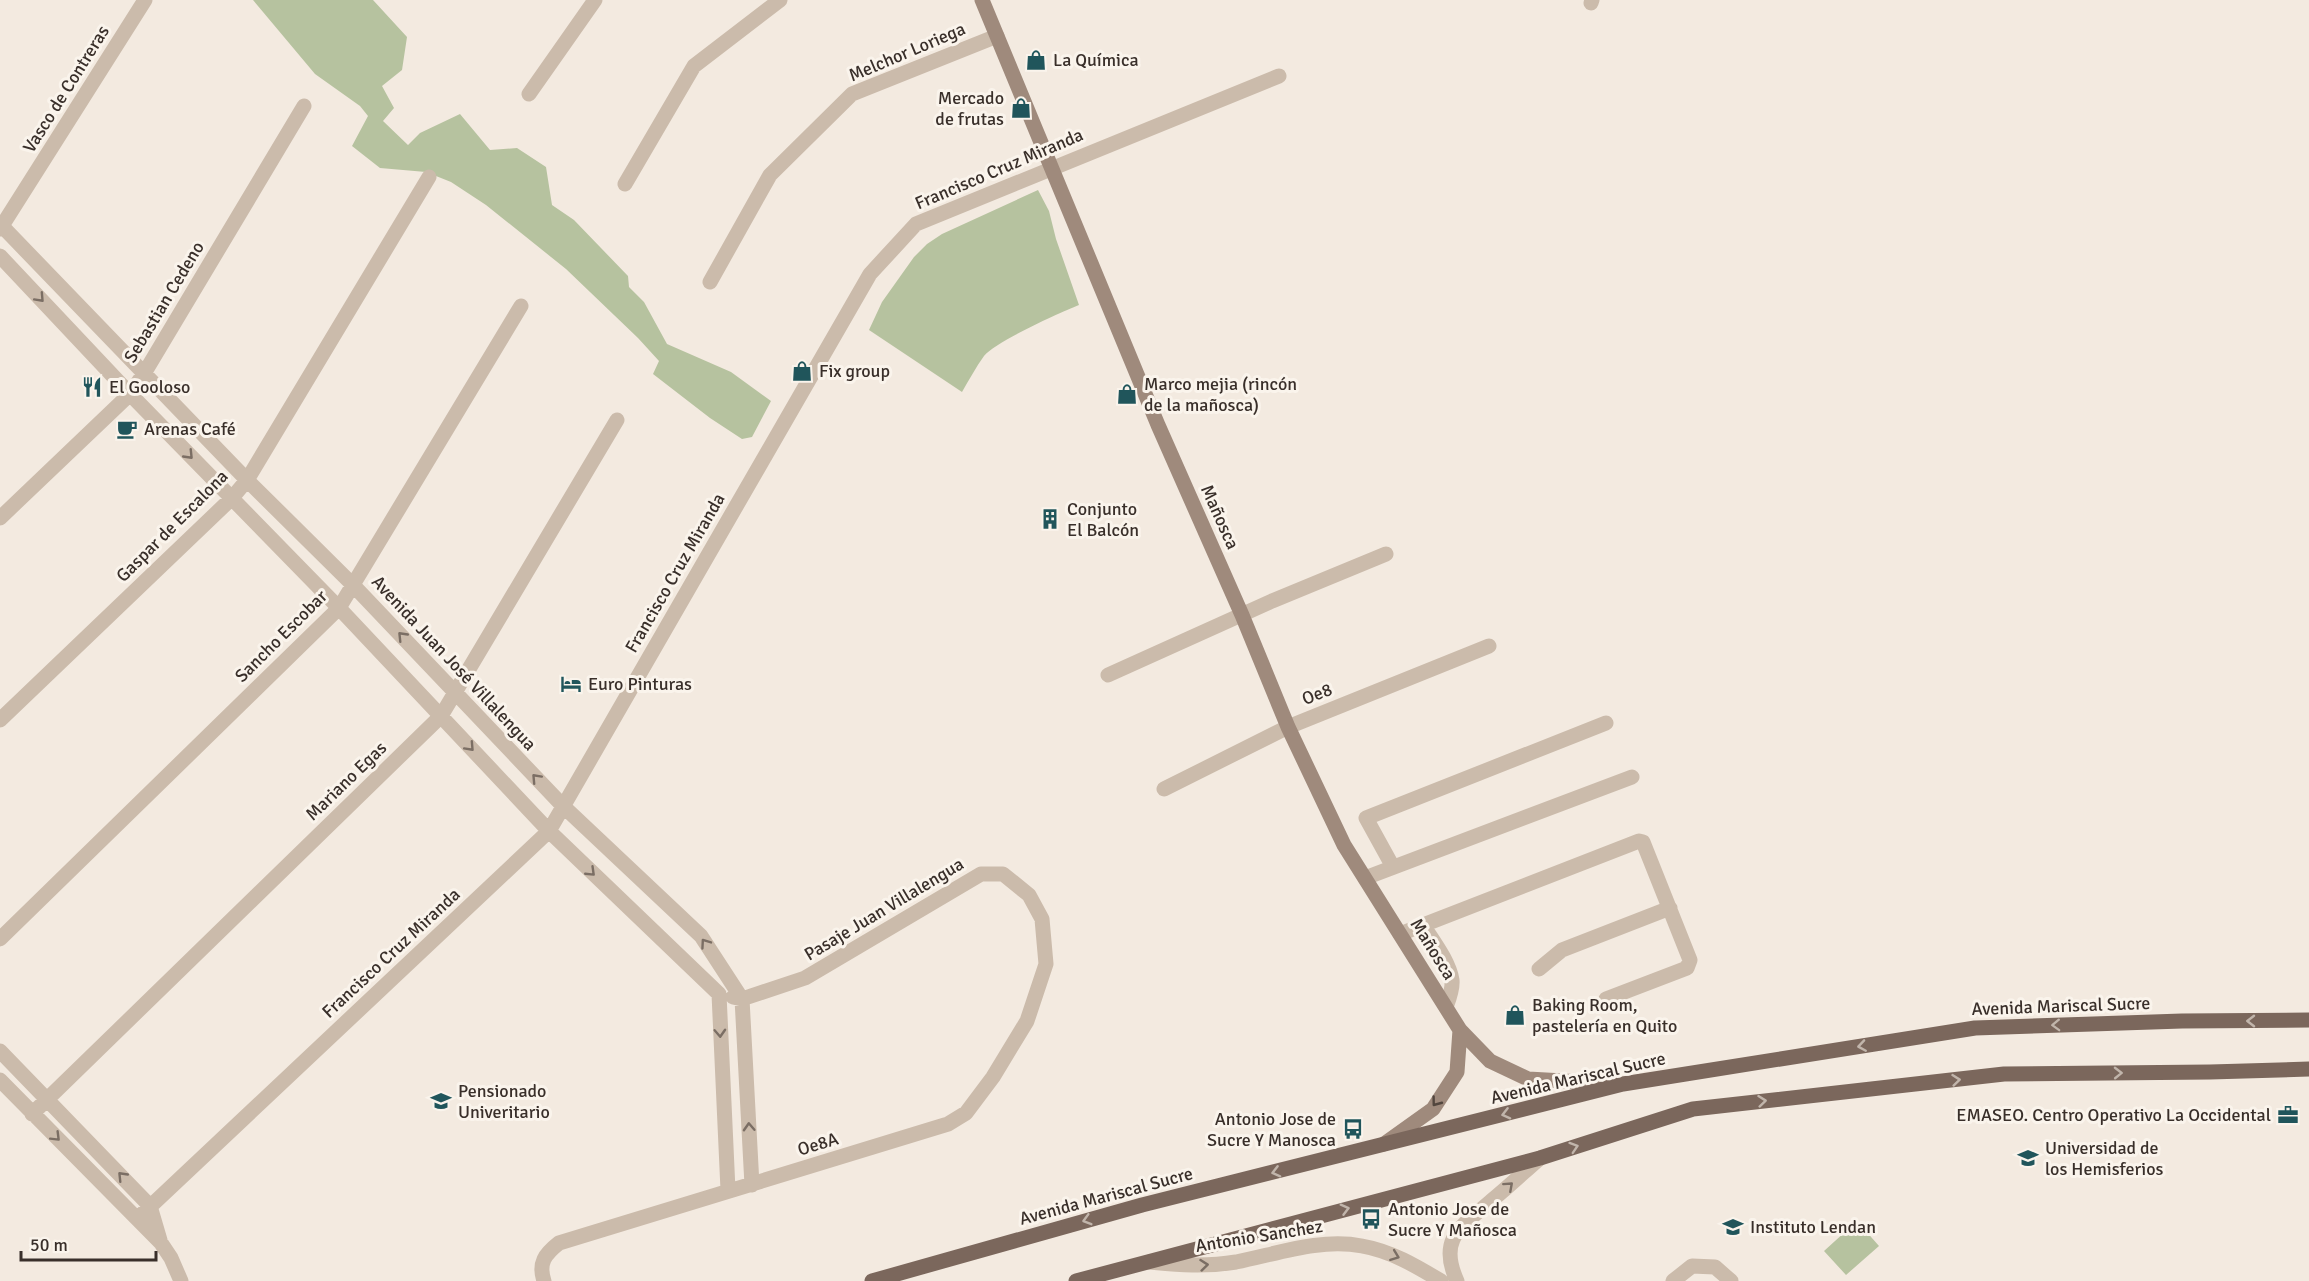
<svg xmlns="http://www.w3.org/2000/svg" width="2309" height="1281" viewBox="0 0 2309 1281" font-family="Signika,sans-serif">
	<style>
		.green { fill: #b6c29f }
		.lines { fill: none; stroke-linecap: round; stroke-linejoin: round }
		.street { stroke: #cbbbab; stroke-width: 15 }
		.secondary { stroke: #9f8a7c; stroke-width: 15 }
		.primary { stroke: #7b675c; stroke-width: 15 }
		.oneway { stroke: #7b6e64 }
		.oneway2 { stroke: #c1b5ab }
		.oneway3 { stroke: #52463e }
		.labels { text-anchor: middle; stroke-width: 6; stroke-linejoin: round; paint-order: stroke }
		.street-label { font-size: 18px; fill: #392f2a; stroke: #faf4ec }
		.poi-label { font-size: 18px; fill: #392f2a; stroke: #faf4ec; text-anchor: start }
	</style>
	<rect width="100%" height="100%" fill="#f3eae0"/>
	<!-- green -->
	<path class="green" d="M253,0H373L407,37L402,70L382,86L394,108L383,121L408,145L420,133L460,114L490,150L517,148L546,167L552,205L574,220L628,276L629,287L644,302L667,344L731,372L771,401L752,437L742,439L710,418L653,374L659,361L638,338L566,269L486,205L451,182L426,172L380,168L352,146L368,116L360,106L315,74Z
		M1038,190L1049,211L1056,239L1079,305C1059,313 997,341 984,356C976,367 969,380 962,392L869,330L882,302L914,257L927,244L942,234Z
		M1857,1221L1879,1246L1846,1275L1824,1251Z"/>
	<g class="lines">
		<!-- street -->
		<path class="street" d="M1591,3L1592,0
			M529,94L595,0
			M625,184L694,66L780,0
			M0,224L247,480L353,585L563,806L701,936L742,999L752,1185
			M0,229L145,0
			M0,256L130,394L339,608L549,831L719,994L728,1190
			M710,282L770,175L852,94L997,36
			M0,518L130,394L145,372L304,106
			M1108,675L1272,601L1386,554
			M0,720L232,498L247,480L429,177
			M1164,789L1288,727L1489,646
			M1393,867L1366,818L1606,723
			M1365,878L1632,777
			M1423,925C1433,941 1449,961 1452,980C1453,989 1449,999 1446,1007
			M1400,934L1639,841L1643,842L1690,960L1687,968L1606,999
			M0,939L339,608L521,306
			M1539,969L1562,950L1670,908
			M0,1051L150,1206L160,1240
			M0,1080L161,1243L171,1258L181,1281
			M32,1114L441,716L617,420
			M138,1218L549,831L870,274L916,224L1279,76
			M1149,1262C1179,1265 1206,1267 1236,1262C1277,1254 1320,1238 1362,1246C1391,1251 1416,1266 1441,1281
			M544,1281C538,1263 545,1254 559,1243L948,1124L966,1113L993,1077L1027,1021L1046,964L1042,919L1029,895L1003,874H981L805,978L742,999L733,997
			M1457,1281C1437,1237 1463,1226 1491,1201C1508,1187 1524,1172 1540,1158
			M1673,1281L1692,1266L1715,1267L1731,1281"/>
		<!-- secondary -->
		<path class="secondary" d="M982,0L1158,425L1242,615L1288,727L1344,845L1460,1030L1490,1061L1528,1079L1617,1084
			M1384,1144L1433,1109L1457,1072L1460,1030"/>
		<!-- primary -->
		<path class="primary" d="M872,1281L1142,1205L1623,1084L1975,1028L2182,1021L2309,1020
			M1076,1281L1540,1158L1693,1109L2004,1074L2210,1072L2309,1069"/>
	</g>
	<!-- one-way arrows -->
	<defs><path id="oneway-chevron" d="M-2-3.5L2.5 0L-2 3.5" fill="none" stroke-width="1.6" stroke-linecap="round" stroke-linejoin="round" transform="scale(1.5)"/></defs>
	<g class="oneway">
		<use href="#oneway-chevron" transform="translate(40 298) rotate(47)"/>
		<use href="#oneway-chevron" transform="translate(189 455) rotate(46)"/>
		<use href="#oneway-chevron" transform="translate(402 636) rotate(-134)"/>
		<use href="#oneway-chevron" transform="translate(470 747) rotate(47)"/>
		<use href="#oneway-chevron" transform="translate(536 778) rotate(-133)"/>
		<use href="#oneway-chevron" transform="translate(591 872) rotate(44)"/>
		<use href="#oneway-chevron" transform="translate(705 943) rotate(-125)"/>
		<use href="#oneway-chevron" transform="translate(720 1033) rotate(87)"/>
		<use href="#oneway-chevron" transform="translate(749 1127) rotate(-93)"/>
		<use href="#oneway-chevron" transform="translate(56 1137) rotate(45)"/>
		<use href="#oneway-chevron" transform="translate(122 1176) rotate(-134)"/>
		<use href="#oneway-chevron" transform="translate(1509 1186) rotate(-42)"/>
		<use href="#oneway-chevron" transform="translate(1395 1256) rotate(21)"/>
		<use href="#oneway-chevron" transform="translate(1204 1265) rotate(-6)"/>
	</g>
	<g class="oneway2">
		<use href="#oneway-chevron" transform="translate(2251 1021) rotate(180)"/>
		<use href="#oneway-chevron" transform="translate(2056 1025) rotate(178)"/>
		<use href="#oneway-chevron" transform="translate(1862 1046) rotate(171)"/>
		<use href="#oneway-chevron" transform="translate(2118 1073) rotate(-1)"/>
		<use href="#oneway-chevron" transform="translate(1956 1080) rotate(-6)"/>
		<use href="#oneway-chevron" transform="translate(1762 1101) rotate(-6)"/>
		<use href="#oneway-chevron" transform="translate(1506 1114) rotate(166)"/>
		<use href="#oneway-chevron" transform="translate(1574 1147) rotate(-18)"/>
		<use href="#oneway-chevron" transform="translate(1276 1172) rotate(166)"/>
		<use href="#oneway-chevron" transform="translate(1345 1209) rotate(-15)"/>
		<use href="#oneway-chevron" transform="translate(1087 1220) rotate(164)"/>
	</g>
	<use class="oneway3" href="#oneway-chevron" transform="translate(1436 1102) rotate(127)"/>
	<!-- icons -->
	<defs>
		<g id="shop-bare" transform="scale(1.62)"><path d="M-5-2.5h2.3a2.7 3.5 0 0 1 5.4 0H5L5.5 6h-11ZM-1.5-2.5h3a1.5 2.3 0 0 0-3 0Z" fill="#20555b" stroke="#faf4ec" stroke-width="2.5" paint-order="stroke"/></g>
		<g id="restaurant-bare" transform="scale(1.62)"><path d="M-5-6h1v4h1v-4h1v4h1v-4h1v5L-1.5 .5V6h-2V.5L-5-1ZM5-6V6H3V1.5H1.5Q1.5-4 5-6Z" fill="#20555b" stroke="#faf4ec" stroke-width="2.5" paint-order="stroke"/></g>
		<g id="cafe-bare" transform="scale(1.62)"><path d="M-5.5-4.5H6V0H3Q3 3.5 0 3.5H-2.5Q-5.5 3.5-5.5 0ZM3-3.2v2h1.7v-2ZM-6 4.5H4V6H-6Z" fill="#20555b" stroke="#faf4ec" stroke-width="2.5" paint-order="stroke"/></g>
		<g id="building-bare" transform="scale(1.62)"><path d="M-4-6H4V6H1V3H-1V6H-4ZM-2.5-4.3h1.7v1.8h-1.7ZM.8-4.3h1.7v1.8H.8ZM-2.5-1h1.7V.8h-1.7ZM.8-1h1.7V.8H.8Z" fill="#20555b" stroke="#faf4ec" stroke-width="2.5" paint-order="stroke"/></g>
		<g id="hotel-bare" transform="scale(1.62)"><path d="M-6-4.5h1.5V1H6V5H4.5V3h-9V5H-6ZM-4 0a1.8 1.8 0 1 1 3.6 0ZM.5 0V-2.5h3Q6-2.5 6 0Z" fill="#20555b" stroke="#faf4ec" stroke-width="2.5" paint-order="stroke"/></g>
		<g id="school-bare" transform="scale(1.62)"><path d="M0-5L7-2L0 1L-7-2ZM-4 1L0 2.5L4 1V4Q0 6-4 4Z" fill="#20555b" stroke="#faf4ec" stroke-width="2.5" paint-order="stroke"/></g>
		<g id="office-bare" transform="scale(1.62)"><path d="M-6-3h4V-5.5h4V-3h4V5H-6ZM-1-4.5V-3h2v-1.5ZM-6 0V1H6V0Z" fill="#20555b" stroke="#faf4ec" stroke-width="2.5" paint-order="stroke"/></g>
		<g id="bus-bare" transform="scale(1.62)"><path d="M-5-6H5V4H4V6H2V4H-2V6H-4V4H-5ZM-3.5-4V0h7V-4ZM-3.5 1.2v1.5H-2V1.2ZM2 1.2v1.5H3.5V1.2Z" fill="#20555b" stroke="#faf4ec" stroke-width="2.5" paint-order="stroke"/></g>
		<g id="university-bare" transform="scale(1.62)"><path d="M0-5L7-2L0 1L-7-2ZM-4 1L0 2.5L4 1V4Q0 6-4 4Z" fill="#20555b" stroke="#faf4ec" stroke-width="2.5" paint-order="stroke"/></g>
	</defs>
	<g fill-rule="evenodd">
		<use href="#shop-bare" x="1036" y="60"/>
		<use href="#shop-bare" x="1021" y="108"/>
		<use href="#shop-bare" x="802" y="371"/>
		<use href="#restaurant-bare" x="92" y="387"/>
		<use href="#shop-bare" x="1127" y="394"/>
		<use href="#cafe-bare" x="127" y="429"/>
		<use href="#building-bare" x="1050" y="519"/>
		<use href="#hotel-bare" x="571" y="684"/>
		<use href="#shop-bare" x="1515" y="1015"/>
		<use href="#school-bare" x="441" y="1101"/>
		<use href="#office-bare" x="2288" y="1115"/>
		<use href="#bus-bare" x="1353" y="1129"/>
		<use href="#university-bare" x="2028" y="1158"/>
		<use href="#bus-bare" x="1371" y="1219"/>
		<use href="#school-bare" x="1733" y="1227"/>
	</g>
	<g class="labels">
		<!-- street labels -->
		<g class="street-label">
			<text transform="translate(907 52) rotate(-23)" y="6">Melchor Loriega</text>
			<text transform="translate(66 89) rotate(-58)" y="6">Vasco de Contreras</text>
			<text transform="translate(999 169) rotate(-23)" y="6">Francisco Cruz Miranda</text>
			<text transform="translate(164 302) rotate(-59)" y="6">Sebastian Cedeno</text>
			<text transform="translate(1220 517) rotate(66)" y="6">Mañosca</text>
			<text transform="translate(172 526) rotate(-45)" y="6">Gaspar de Escalona</text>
			<text transform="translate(675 573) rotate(-60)" y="6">Francisco Cruz Miranda</text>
			<text transform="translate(281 636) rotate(-45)" y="6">Sancho Escobar</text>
			<text transform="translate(454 663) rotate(47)" y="6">Avenida Juan José Villalengua</text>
			<text transform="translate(1317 694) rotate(-22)" y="6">Oe8</text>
			<text transform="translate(346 781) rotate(-44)" y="6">Mariano Egas</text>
			<text transform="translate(884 909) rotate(-31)" y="6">Pasaje Juan Villalengua</text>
			<text transform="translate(1433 949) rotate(58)" y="6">Mañosca</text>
			<text transform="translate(391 953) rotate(-43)" y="6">Francisco Cruz Miranda</text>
			<text transform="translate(2061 1006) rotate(-2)" y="6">Avenida Mariscal Sucre</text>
			<text transform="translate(1578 1078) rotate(-13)" y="6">Avenida Mariscal Sucre</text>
			<text transform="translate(818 1144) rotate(-17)" y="6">Oe8A</text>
			<text transform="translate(1106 1196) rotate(-15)" y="6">Avenida Mariscal Sucre</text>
			<text transform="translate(1259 1236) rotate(-9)" y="6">Antonio Sanchez</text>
		</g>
		<!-- poi labels -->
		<g class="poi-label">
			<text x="1053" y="66">La Química</text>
			<text x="1004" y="104" text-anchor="end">Mercado<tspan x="1004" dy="21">de frutas</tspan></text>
			<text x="819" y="377">Fix group</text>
			<text x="1144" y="390">Marco mejia (rincón<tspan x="1144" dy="21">de la mañosca)</tspan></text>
			<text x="109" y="393">El Gooloso</text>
			<text x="144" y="435">Arenas Café</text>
			<text x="1067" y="515">Conjunto<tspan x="1067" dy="21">El Balcón</tspan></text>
			<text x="588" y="690">Euro Pinturas</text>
			<text x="1532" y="1011">Baking Room,<tspan x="1532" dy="21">pastelería en Quito</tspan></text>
			<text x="458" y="1097">Pensionado<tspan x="458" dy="21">Univeritario</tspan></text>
			<text x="2271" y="1121" text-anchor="end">EMASEO. Centro Operativo La Occidental</text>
			<text x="1336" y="1125" text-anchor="end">Antonio Jose de<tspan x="1336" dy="21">Sucre Y Manosca</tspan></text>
			<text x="2045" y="1154">Universidad de<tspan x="2045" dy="21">los Hemisferios</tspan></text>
			<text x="1388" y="1215">Antonio Jose de<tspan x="1388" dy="21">Sucre Y Mañosca</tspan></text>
			<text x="1750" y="1233">Instituto Lendan</text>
		</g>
	</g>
	<!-- scale -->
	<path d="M21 1251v9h135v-9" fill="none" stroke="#392f2a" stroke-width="3"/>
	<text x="30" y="1251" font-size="18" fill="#392f2a" stroke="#faf4ec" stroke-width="4.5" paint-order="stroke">50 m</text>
</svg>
